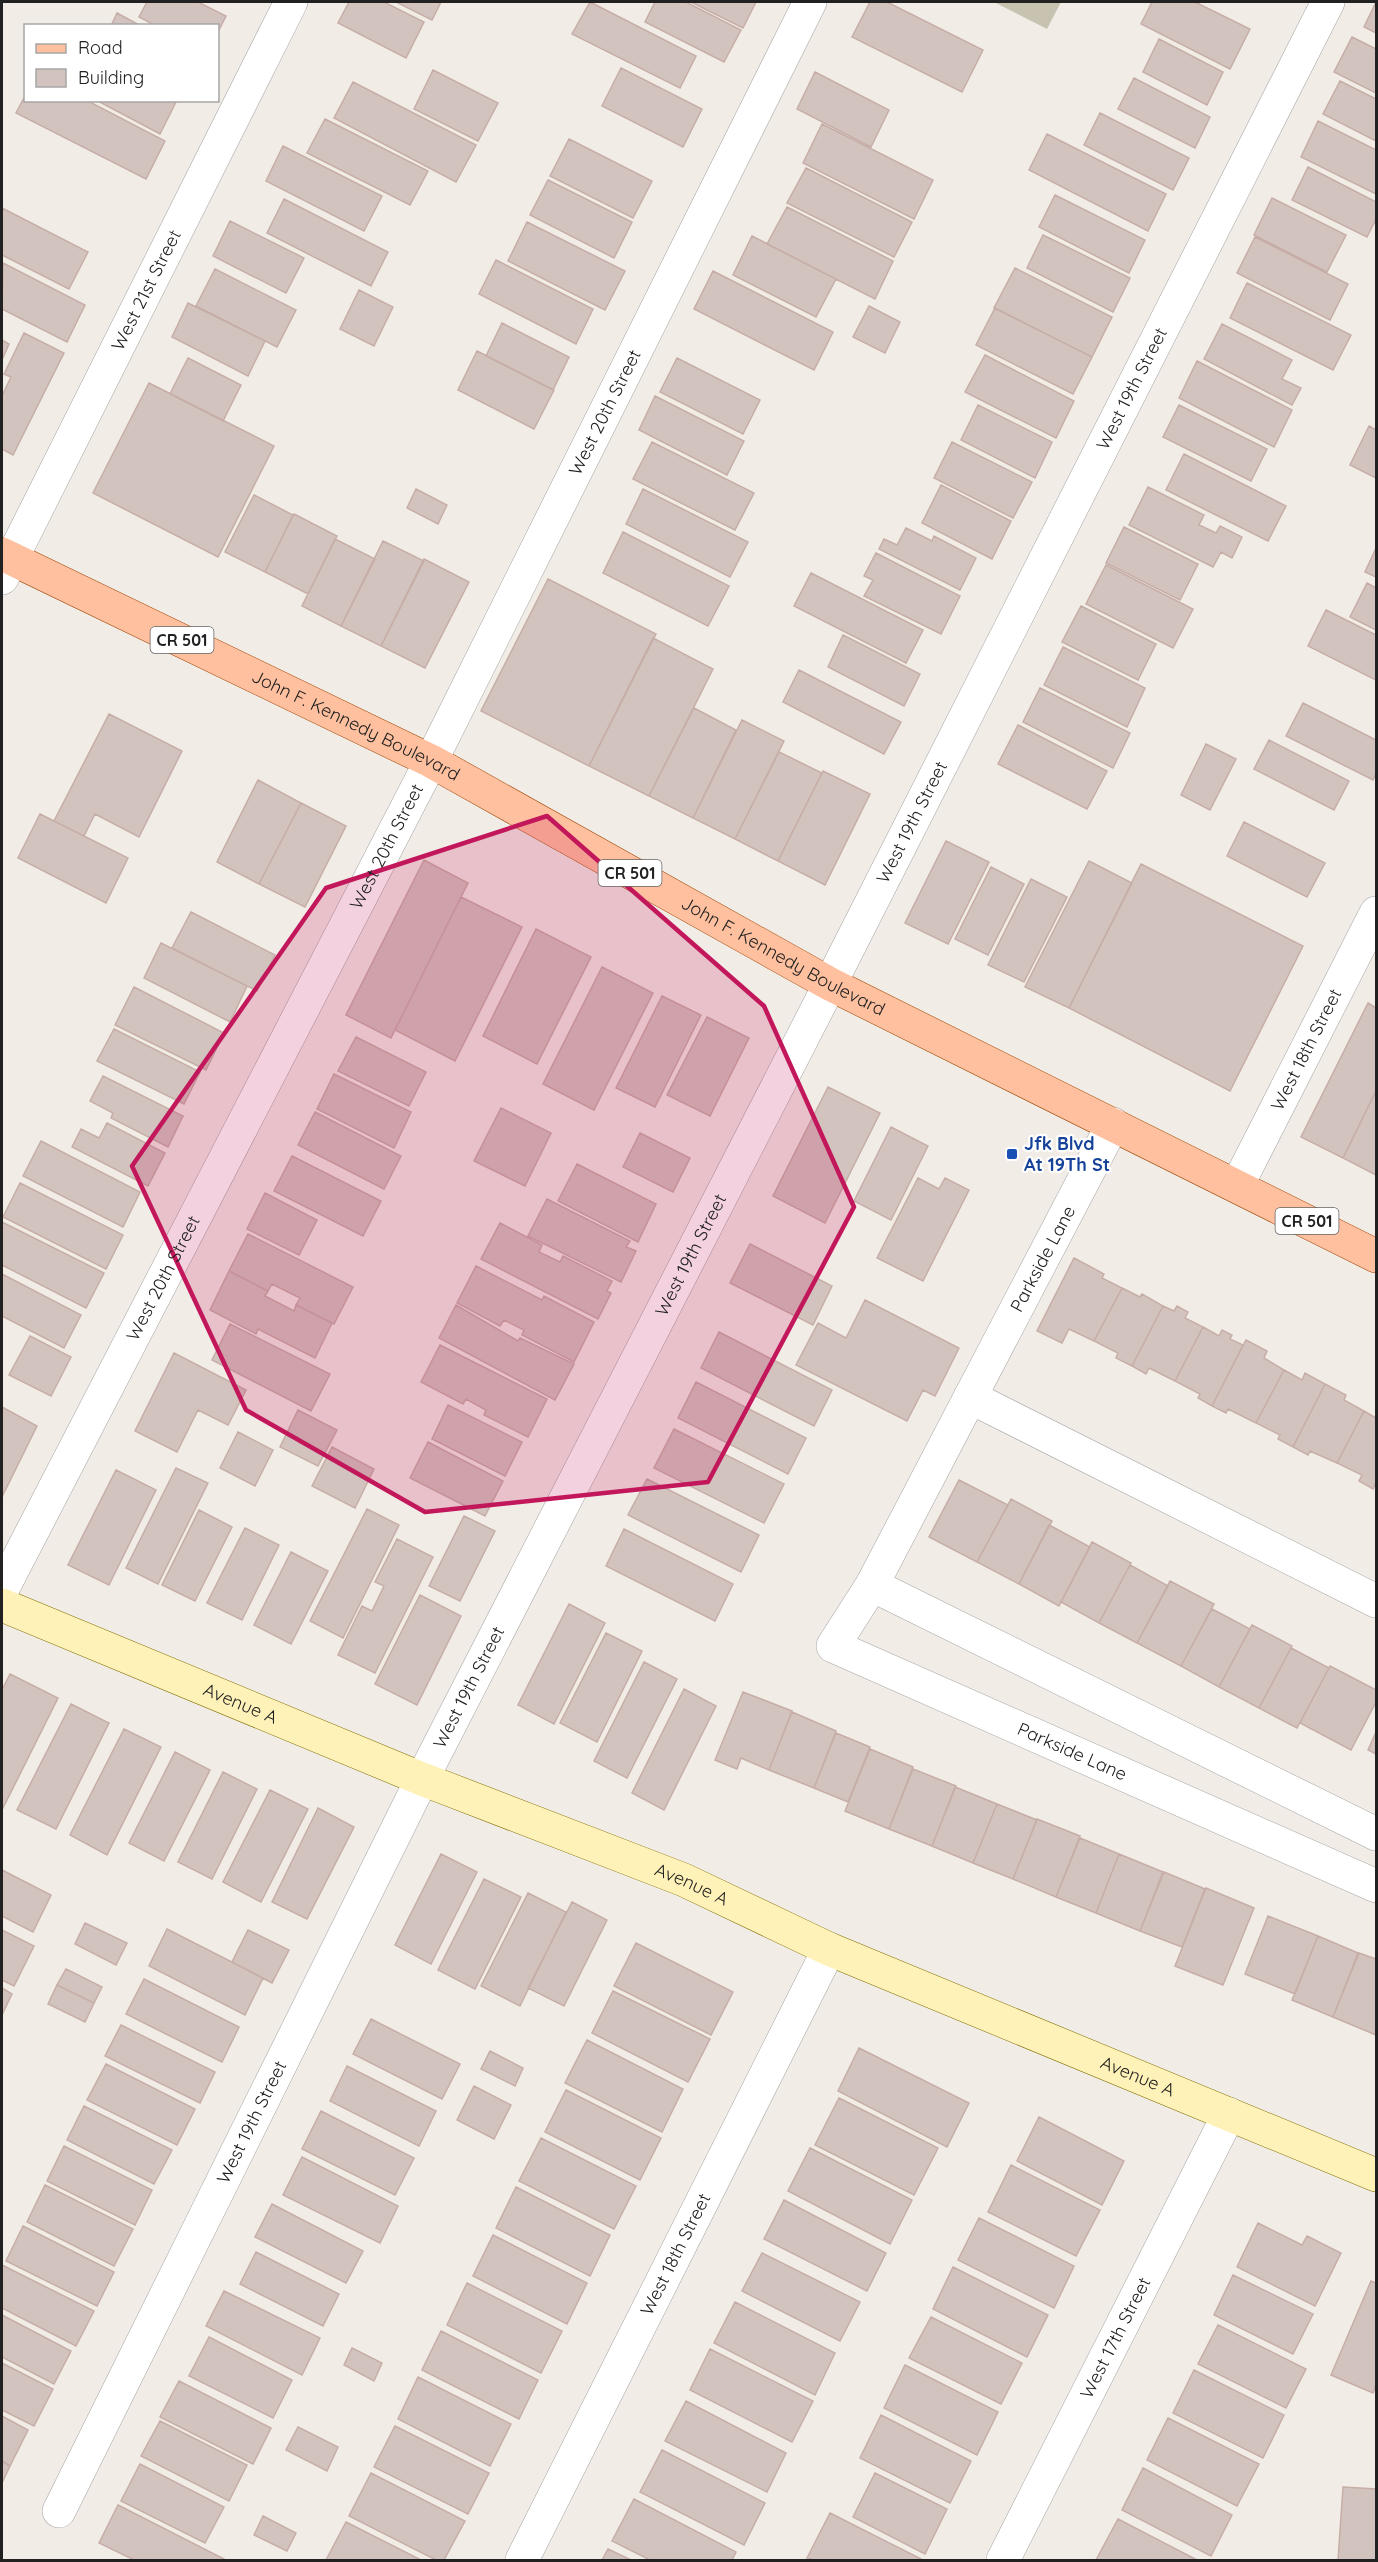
<svg xmlns="http://www.w3.org/2000/svg" width="1378" height="2562" viewBox="0 0 1378 2562" font-family="Quicksand,sans-serif">
	<style>
		.construction { fill: #c8c3b1 }
		.building { fill: #d3c3bf; stroke: #c6aea7; stroke-width: 1.5 }
		.lines { fill: none; stroke-linecap: round; stroke-linejoin: round }
		.street-casing { stroke: #a5a5a5; stroke-width: 34 }
		.secondary-casing { stroke: #807100; stroke-width: 34 }
		.primary-casing { stroke: #9e4600; stroke-width: 34 }
		.street { stroke: #fff; stroke-width: 33 }
		.secondary { stroke: #fff2b8; stroke-width: 33 }
		.primary { stroke: #ffc09f; stroke-width: 33 }
		.marked { fill: #c2185b; fill-opacity: 0.2; stroke: #c2185b; stroke-width: 4.5; stroke-linejoin: round }
		.transit-dot { fill: #1a4fb4; stroke: #fff; stroke-width: 2 }
		.labels { text-anchor: middle; stroke-width: 4.5; stroke-linejoin: round; paint-order: stroke }
		.shield { fill: #fff; stroke: #646464; stroke-width: 1.5 }
		.shield-label { font-size: 16px; font-weight: bold; fill: #212121 }
		.street-label { font-size: 18px; fill: #212121; stroke: #fff }
		.transit-label { font-size: 18px; font-weight: bold; fill: #164399; stroke: #fff; text-anchor: start }
	</style>
	<rect width="100%" height="100%" fill="#f2ece7"/>
	<!-- construction -->
	<path class="construction" d="M994,2H1061L1047,29Z"/>
	<!-- building -->
	<path class="building" d="M147,2H198L226,16L218,32V26H156L139,17Z
		M349,2H384L424,22L406,58L338,23Z
		M396,2H441L432,20Z
		M590,2L696,56L680,88L572,34Z
		M655,2H686L741,30L724,62L645,22Z
		M691,2H756L743,28Z
		M870,2H887L983,50L962,92L852,37Z
		M1152,2H1195L1250,29L1230,69L1141,24Z
		M1376,2V33L1364,27Z
		M117,13L141,26H111Z
		M1352,37L1376,49V93L1334,72Z
		M1159,39L1223,72L1207,105L1143,72Z
		M621,68L702,109L683,147L602,106Z
		M433,70L498,103L478,141L414,109Z
		M815,72L889,110L871,147L797,109Z
		M1134,78L1210,117L1195,148L1118,109Z
		M1340,81L1376,99V141L1323,114Z
		M353,82L476,145L456,182L334,118Z
		M26,94V100H86L165,141L146,179L16,113Z
		M96,100H177L160,134Z
		M1100,113L1189,158L1173,190L1084,145Z
		M325,119L428,171L410,205L307,153Z
		M1318,121L1376,150V194L1301,157Z
		M822,124L933,180L914,219L803,163Z
		M1047,134L1166,194L1148,231L1029,170Z
		M569,139L652,181L633,218L550,176Z
		M283,146L382,196L364,231L266,181Z
		M1308,167L1376,202V219L1367,237L1292,200Z
		M806,168L912,222L894,257L787,203Z
		M548,180L632,222L614,258L530,215Z
		M1055,195L1145,240L1129,273L1039,227Z
		M1272,198L1346,235L1327,272L1254,235Z
		M284,199L388,252L371,286L267,233Z
		M787,207L893,261L875,299L767,244Z
		M2,208L88,252L69,289L2,255Z
		M230,221L304,258L286,293L213,256Z
		M527,222L625,271L605,310L508,261Z
		M1043,235L1130,278L1113,312L1027,268Z
		M752,236L836,279L816,317L733,275Z
		M1255,237L1348,284L1330,320L1237,273Z
		M496,260L593,309L576,344L479,294Z
		M3,263L85,305L67,342L2,309Z
		M1015,268L1112,317L1092,357L994,308Z
		M215,269L296,310L277,347L196,306Z
		M713,271L833,332L814,370L694,309Z
		M1247,283L1351,335L1333,370L1230,318Z
		M359,290L393,307L374,346L340,329Z
		M188,303L265,341L248,376L172,337Z
		M869,306L900,322L885,353L853,337Z
		M995,308L1092,357L1073,394L976,345Z
		M502,323L569,357L553,390L486,356Z
		M1222,324L1292,360L1282,379L1301,388L1292,405L1204,359Z
		M24,333L64,353L13,455L2,449V396L11,377L4,374Z
		M2,340L9,344L2,360Z
		M477,351L554,390L534,429L458,390Z
		M985,355L1074,401L1056,438L965,392Z
		M188,358L241,385L223,421L170,394Z
		M677,358L760,400L743,434L660,392Z
		M1197,361L1292,410L1274,447L1179,398Z
		M149,383L274,446L218,557L93,493Z
		M655,396L744,441L727,475L639,430Z
		M978,405L1052,442L1035,478L961,440Z
		M1179,405L1267,449L1251,481L1163,437Z
		M1369,426L1376,430V478L1350,465Z
		M652,442L754,493L735,530L633,479Z
		M952,442L1032,482L1013,518L934,478Z
		M1184,454L1286,506L1268,541L1166,490Z
		M941,485L1011,521L992,559L922,523Z
		M1148,487L1204,515L1199,525L1216,533L1220,526L1242,537L1232,558L1221,552L1213,567L1129,525Z
		M416,489L447,505L438,524L407,508Z
		M643,489L748,542L730,577L626,524Z
		M254,495L293,515L265,572L225,552Z
		M294,514L337,536L308,594L265,572Z
		M1124,527L1198,564L1180,600L1106,563Z
		M906,528L932,541L934,536L976,558L960,590L879,549L884,539L897,545Z
		M623,532L729,586L708,626L603,573Z
		M335,539L375,559L341,626L302,606Z
		M383,541L424,561L381,646L341,626Z
		M1376,548V577L1365,572Z
		M876,553L960,596L941,634L864,596L873,580L864,576Z
		M424,559L469,582L425,668L381,646Z
		M1106,565L1193,609L1173,648L1086,604Z
		M811,573L923,630L906,663L794,606Z
		M548,579L656,634L589,766L481,711Z
		M1367,583L1376,588V630L1350,617Z
		M1081,606L1156,644L1138,680L1062,642Z
		M1326,610L1376,635V680L1308,646Z
		M843,635L920,674L904,706L828,667Z
		M653,638L713,669L649,796L589,766Z
		M1063,647L1145,688L1127,727L1044,685Z
		M799,670L901,722L884,754L783,702Z
		M1040,688L1130,733L1113,768L1023,722Z
		M1303,703L1376,740V773L1373,780L1286,736Z
		M694,708L736,730L693,818L649,796Z
		M109,714L182,751L139,837L95,814L84,836L54,821Z
		M742,720L784,741L735,839L693,818Z
		M1018,725L1107,771L1087,809L998,764Z
		M1269,740L1349,781L1334,810L1254,769Z
		M1206,744L1236,759L1210,810L1181,795Z
		M779,752L822,773L778,861L735,839Z
		M823,771L870,794L825,885L778,861Z
		M258,780L301,803L259,884L217,862Z
		M301,803L346,826L305,907L259,884Z
		M40,814L128,858L106,903L18,858Z
		M1244,822L1325,863L1307,897L1227,856Z
		M946,841L989,862L948,944L905,923Z
		M424,860L468,883L391,1038L346,1015Z
		M1089,861L1132,883L1069,1008L1025,987Z
		M1141,864L1303,946L1230,1091L1069,1008Z
		M991,867L1024,884L988,955L955,939Z
		M1031,879L1067,897L1024,982L988,965Z
		M461,897L522,927L455,1061L395,1030Z
		M191,912L275,955L257,991L172,948Z
		M536,929L591,957L537,1064L483,1036Z
		M161,943L247,986L230,1022L144,978Z
		M602,967L653,993L594,1110L543,1084Z
		M134,987L224,1033L206,1070L115,1025Z
		M662,996L701,1015L655,1107L616,1088Z
		M1368,1003L1376,1008V1091L1343,1158L1301,1137Z
		M707,1017L749,1038L710,1116L667,1095Z
		M114,1029L200,1072L184,1104L97,1061Z
		M356,1037L426,1072L409,1106L338,1071Z
		M334,1074L411,1112L394,1148L317,1109Z
		M103,1076L183,1116L168,1147L111,1118L113,1113L90,1101Z
		M828,1087L880,1113L825,1223L773,1196Z
		M1376,1091V1175L1343,1158Z
		M501,1108L551,1133L525,1186L474,1161Z
		M315,1112L401,1156L384,1189L298,1145Z
		M107,1123L165,1153L148,1186L72,1147L81,1129L99,1138Z
		M891,1127L928,1146L891,1220L854,1201Z
		M640,1133L690,1158L673,1192L623,1167Z
		M41,1141L140,1192L123,1227L23,1176Z
		M292,1156L381,1201L363,1236L274,1191Z
		M577,1164L656,1204L638,1242L558,1201Z
		M918,1178L939,1189L945,1178L969,1190L923,1281L877,1258Z
		M20,1183L123,1235L106,1269L3,1217Z
		M265,1193L317,1220L299,1255L247,1229Z
		M547,1199L630,1241L626,1247L636,1251L621,1282L528,1236Z
		M2,1222L104,1273L86,1308L2,1265Z
		M500,1223L542,1245L539,1252L560,1262L563,1256L612,1281L607,1291L611,1293L598,1319L481,1259Z
		M248,1234L353,1287L334,1324L296,1305L300,1298L272,1284L268,1291L229,1271Z
		M750,1244L832,1286L813,1325L730,1283Z
		M1074,1258L1104,1274L1102,1278L1122,1288L1094,1341L1069,1329L1062,1343L1037,1331Z
		M476,1266L542,1300L544,1296L594,1322L574,1362L522,1335L524,1330L504,1320L500,1326L457,1303Z
		M229,1271L268,1291L265,1296L294,1311L296,1305L332,1323L315,1358L258,1329L256,1334L210,1310Z
		M2,1274L81,1315L64,1348L2,1316Z
		M1122,1288L1140,1297L1142,1294L1163,1306L1132,1366L1116,1358L1118,1353L1094,1341Z
		M865,1300L959,1348L935,1396L923,1390L907,1421L796,1365L818,1323L846,1338Z
		M456,1305L518,1341L520,1338L574,1364L555,1400L439,1338Z
		M1163,1306L1174,1311L1177,1306L1188,1312L1185,1318L1203,1327L1175,1381L1149,1368L1146,1374L1132,1366Z
		M230,1324L330,1374L311,1411L212,1360Z
		M1203,1327L1219,1336L1222,1330L1232,1335L1230,1339L1243,1345L1212,1406L1198,1398L1200,1394L1175,1381Z
		M719,1332L832,1390L814,1426L701,1368Z
		M30,1336L71,1357L51,1396L9,1375Z
		M1246,1340L1267,1351L1264,1358L1284,1370L1256,1423L1228,1409L1226,1413L1212,1406Z
		M440,1345L547,1399L528,1437L484,1415L486,1410L466,1399L463,1404L421,1382Z
		M174,1353L246,1390L228,1425L198,1410L177,1452L135,1431Z
		M1284,1370L1302,1380L1305,1373L1325,1384L1293,1447L1278,1439L1280,1435L1256,1423Z
		M696,1382L806,1438L788,1474L678,1418Z
		M1325,1384L1346,1395L1344,1400L1364,1411L1337,1463L1310,1451L1308,1455L1293,1447Z
		M448,1405L522,1442L505,1476L432,1439Z
		M2,1407L37,1426L2,1497Z
		M298,1410L337,1430L318,1466L280,1447Z
		M1364,1411L1376,1418V1482L1373,1489L1359,1481L1362,1475L1337,1463Z
		M674,1429L784,1484L764,1523L654,1468Z
		M238,1432L273,1450L255,1486L220,1468Z
		M428,1442L503,1481L485,1516L410,1478Z
		M332,1447L374,1469L355,1508L312,1486Z
		M176,1468L208,1483L158,1584L126,1568Z
		M116,1470L156,1490L109,1585L68,1565Z
		M647,1479L759,1535L741,1572L628,1515Z
		M959,1480L1008,1505L977,1562L929,1537Z
		M1011,1499L1052,1521L1019,1584L977,1562Z
		M367,1509L399,1525L343,1638L310,1621Z
		M199,1510L232,1527L195,1601L162,1585Z
		M464,1516L495,1531L460,1601L429,1586Z
		M1049,1525L1090,1547L1059,1606L1019,1584Z
		M245,1528L279,1545L242,1620L207,1603Z
		M624,1529L733,1584L715,1621L606,1566Z
		M397,1539L433,1557L375,1673L338,1655L362,1606L372,1611L384,1586L375,1582Z
		M1092,1542L1131,1563L1099,1623L1061,1602Z
		M291,1552L328,1571L291,1644L254,1625Z
		M1130,1565L1168,1586L1137,1643L1099,1623Z
		M1170,1581L1214,1604L1181,1666L1137,1643Z
		M420,1595L461,1616L417,1705L375,1684Z
		M569,1604L605,1623L554,1724L518,1705Z
		M1212,1609L1250,1629L1219,1687L1181,1666Z
		M1252,1625L1292,1646L1259,1708L1219,1687Z
		M606,1633L642,1651L597,1742L560,1723Z
		M1291,1648L1329,1668L1297,1728L1259,1708Z
		M644,1662L677,1679L627,1778L594,1761Z
		M1330,1666L1376,1690V1702L1351,1750L1300,1723Z
		M10,1674L58,1698L2,1810V1690Z
		M684,1689L716,1706L664,1810L632,1793Z
		M743,1692L792,1711L769,1770L741,1758L737,1769L715,1760Z
		M71,1704L109,1723L56,1829L17,1810Z
		M792,1712L836,1731L814,1788L769,1770Z
		M124,1729L161,1747L107,1855L70,1835Z
		M1376,1732V1754L1368,1750Z
		M836,1733L870,1747L848,1802L814,1788Z
		M870,1749L913,1767L889,1829L845,1811Z
		M175,1752L210,1770L164,1861L129,1843Z
		M913,1769L956,1786L932,1846L889,1829Z
		M223,1772L257,1789L212,1879L178,1862Z
		M955,1787L997,1804L973,1863L932,1846Z
		M270,1790L308,1809L261,1902L223,1882Z
		M997,1804L1037,1820L1013,1879L973,1863Z
		M318,1808L354,1827L307,1919L272,1902Z
		M1037,1819L1080,1836L1056,1897L1013,1879Z
		M1080,1838L1119,1854L1096,1913L1056,1897Z
		M441,1854L477,1872L431,1964L395,1945Z
		M1119,1854L1163,1872L1140,1931L1096,1913Z
		M2,1870L51,1895L33,1932L2,1916Z
		M1164,1872L1205,1889L1182,1947L1140,1931Z
		M484,1879L521,1897L475,1989L438,1970Z
		M1206,1888L1254,1908L1223,1985L1175,1966Z
		M528,1893L566,1912L520,2006L481,1986Z
		M572,1902L607,1920L564,2006L528,1988Z
		M1268,1916L1318,1936L1295,1994L1245,1974Z
		M85,1923L127,1943L116,1965L75,1944Z
		M167,1929L263,1978L245,2015L149,1966Z
		M2,1930L34,1946L14,1986L2,1980Z
		M248,1930L289,1950L272,1983L232,1962Z
		M1318,1936L1358,1953L1333,2017L1292,2000Z
		M636,1943L733,1992L711,2035L614,1986Z
		M1359,1953L1376,1959V2035L1333,2017Z
		M66,1969L102,1987L94,2003L57,1985Z
		M144,1979L239,2027L222,2062L126,2014Z
		M57,1985L94,2003L85,2022L48,2004Z
		M2,1988L12,1994L2,2015Z
		M613,1991L710,2039L688,2082L592,2033Z
		M371,2019L460,2064L442,2099L353,2054Z
		M121,2025L215,2072L200,2103L105,2056Z
		M587,2040L683,2089L662,2132L565,2083Z
		M859,2048L969,2103L947,2147L838,2091Z
		M490,2051L523,2068L515,2086L481,2069Z
		M106,2064L195,2109L177,2145L87,2100Z
		M347,2066L436,2111L419,2146L330,2101Z
		M474,2086L511,2105L494,2139L457,2120Z
		M566,2090L661,2138L640,2180L545,2132Z
		M839,2098L938,2148L914,2195L815,2145Z
		M84,2106L172,2150L154,2184L67,2140Z
		M321,2111L414,2158L395,2195L302,2149Z
		M1039,2117L1124,2161L1102,2205L1017,2161Z
		M541,2138L636,2186L614,2229L519,2181Z
		M64,2146L152,2190L135,2225L47,2181Z
		M810,2148L912,2200L890,2244L788,2191Z
		M302,2157L398,2206L380,2243L283,2195Z
		M1011,2165L1100,2210L1076,2256L988,2212Z
		M45,2185L133,2229L114,2266L27,2222Z
		M516,2187L610,2235L590,2276L496,2228Z
		M784,2200L886,2253L867,2291L764,2239Z
		M272,2204L363,2251L346,2283L255,2237Z
		M979,2218L1074,2266L1054,2308L958,2260Z
		M1258,2223L1302,2245L1307,2236L1341,2253L1315,2306L1237,2267Z
		M23,2226L114,2272L97,2306L6,2261Z
		M493,2235L587,2283L567,2324L473,2276Z
		M256,2252L339,2294L323,2326L240,2284Z
		M762,2253L860,2302L840,2341L742,2291Z
		M2,2265L94,2311L76,2346L2,2308Z
		M953,2267L1048,2315L1027,2357L933,2309Z
		M1233,2275L1313,2314L1293,2354L1214,2315Z
		M1371,2281L1376,2283V2385L1373,2393L1331,2375Z
		M467,2283L562,2331L541,2373L447,2325Z
		M224,2291L320,2338L302,2375L206,2326Z
		M735,2302L835,2353L815,2395L714,2343Z
		M2,2315L71,2351L54,2384L2,2357Z
		M931,2317L1022,2363L1001,2404L909,2358Z
		M1218,2325L1306,2369L1286,2408L1198,2364Z
		M441,2331L538,2380L519,2419L422,2370Z
		M209,2337L292,2380L273,2418L189,2376Z
		M352,2348L382,2363L374,2381L344,2365Z
		M710,2349L813,2401L792,2442L690,2390Z
		M2,2363L53,2389L34,2426L2,2410Z
		M905,2365L998,2412L977,2455L884,2408Z
		M1194,2370L1284,2415L1263,2458L1173,2413Z
		M418,2377L511,2424L490,2466L398,2419Z
		M179,2381L271,2428L253,2464L160,2417Z
		M686,2401L786,2453L767,2492L665,2441Z
		M881,2415L971,2461L950,2503L860,2458Z
		M2,2416L28,2430L10,2466L2,2461Z
		M1168,2418L1259,2464L1237,2506L1147,2460Z
		M160,2421L247,2465L229,2501L141,2456Z
		M395,2426L489,2473L468,2514L374,2467Z
		M298,2427L338,2447L327,2471L286,2450Z
		M662,2450L765,2503L744,2545L640,2492Z
		M2,2461L10,2466L2,2483Z
		M140,2464L224,2507L205,2543L121,2501Z
		M1143,2468L1232,2515L1211,2556L1122,2510Z
		M371,2473L465,2521L444,2560H436L349,2516Z
		M875,2473L947,2509L925,2554L853,2517Z
		M1343,2487L1376,2489V2560H1338Z
		M634,2499L736,2552L732,2560H650L612,2541Z
		M118,2505L224,2559V2560H134L99,2543Z
		M830,2513L923,2560H813L807,2558Z
		M263,2516L296,2533L287,2551L254,2535Z
		M1118,2519L1197,2560H1096Z
		M346,2522L421,2560H326Z
		M608,2549L631,2560H602Z"/>
	<g class="lines">
		<!-- street casing -->
		<g class="street-casing">
			<g id="street">
				<path id="s1" d="M2,578L291,2"/>
				<path id="s2" d="M1113,1124L872,1585L833,1646L1376,1886"/>
				<path id="s3" d="M1237,1186L1376,913"/>
				<path d="M970,1397L1376,1601"/>
				<path d="M872,1585L1376,1834"/>
				<path id="s4" d="M2,1590L431,761L810,2"/>
				<path id="s5" d="M59,2511L422,1779L830,984L1328,2"/>
				<path id="s6" d="M522,2560L829,1949"/>
				<path id="s7" d="M1003,2560L1229,2114"/>
			</g>
		</g>
		<!-- secondary casing -->
		<g class="secondary-casing">
			<g id="secondary">
				<path id="s8" d="M2,1605L422,1779L684,1880L829,1949L1376,2175"/>
			</g>
		</g>
		<!-- primary casing -->
		<g class="primary-casing">
			<g id="primary">
				<path id="s9" d="M2,554L431,761L830,984L1376,1256"/>
			</g>
		</g>
		<!-- street -->
		<use href="#street" class="street"/>
		<!-- secondary -->
		<use href="#secondary" class="secondary"/>
		<!-- primary -->
		<use href="#primary" class="primary"/>
	</g>
	<!-- marked area -->
	<path class="marked" d="M547,816L764,1006L854,1207L708,1482L425,1512L246,1410L132,1166L326,888Z"/>
	<!-- markers -->
	<rect class="transit-dot" x="1006" y="1148" width="12" height="12" rx="3"/>
	<g class="labels">
		<!-- shield labels -->
		<g class="shield">
			<rect x="150.5" y="627" width="63" height="26" rx="4.5"/>
			<rect x="598.5" y="860" width="63" height="26" rx="4.5"/>
			<rect x="1275.5" y="1208" width="63" height="26" rx="4.5"/>
		</g>
		<g class="shield-label">
			<text x="182" y="646">CR 501</text>
			<text x="630" y="879">CR 501</text>
			<text x="1307" y="1227">CR 501</text>
		</g>
		<!-- street labels -->
		<g class="street-label">
			<text dy="6" stroke="none"><textPath href="#s1" startOffset="322">West 21st Street</textPath></text>
			<text dy="6" stroke="none"><textPath href="#s5" startOffset="2378">West 19th Street</textPath></text>
			<text dy="6" stroke="none"><textPath href="#s4" startOffset="1323">West 20th Street</textPath></text>
			<text dy="6" stroke="none"><textPath href="#s9" startOffset="393">John F. Kennedy Boulevard</textPath></text>
			<text dy="6" stroke="none"><textPath href="#s5" startOffset="1892">West 19th Street</textPath></text>
			<text dy="6" stroke="none"><textPath href="#s4" startOffset="837">West 20th Street</textPath></text>
			<text dy="6" stroke="none"><textPath href="#s9" startOffset="879">John F. Kennedy Boulevard</textPath></text>
			<text dy="6" stroke="none"><textPath href="#s3" startOffset="153">West 18th Street</textPath></text>
			<text dy="6" stroke="none"><textPath href="#s5" startOffset="1406">West 19th Street</textPath></text>
			<text transform="translate(1043 1259) rotate(-62)" y="6">Parkside Lane</text>
			<text dy="6" stroke="none"><textPath href="#s4" startOffset="351">West 20th Street</textPath></text>
			<text dy="6" stroke="none"><textPath href="#s5" startOffset="920">West 19th Street</textPath></text>
			<text dy="6" stroke="none"><textPath href="#s8" startOffset="258">Avenue A</textPath></text>
			<text dy="6" stroke="none"><textPath href="#s2" startOffset="854">Parkside Lane</textPath></text>
			<text dy="6" stroke="none"><textPath href="#s8" startOffset="744">Avenue A</textPath></text>
			<text dy="6" stroke="none"><textPath href="#s8" startOffset="1230">Avenue A</textPath></text>
			<text dy="6" stroke="none"><textPath href="#s5" startOffset="434">West 19th Street</textPath></text>
			<text dy="6" stroke="none"><textPath href="#s6" startOffset="342">West 18th Street</textPath></text>
			<text dy="6" stroke="none"><textPath href="#s7" startOffset="249">West 17th Street</textPath></text>
		</g>
		<!-- transit labels -->
		<g class="transit-label">
			<text x="1024" y="1150">Jfk Blvd<tspan x="1024" dy="21">At 19Th St</tspan></text>
		</g>
	</g>
	<!-- border -->
	<rect width="1378" height="2562" fill="none" stroke="#212121" stroke-width="6"/>
	<!-- legend -->
	<rect x="24" y="24" width="195" height="78" fill="#ffffff" stroke="#a6a6a6" stroke-width="1.5"/>
	<rect x="36" y="44" width="30" height="9" fill="#ffc09f" stroke="#a6a6a6" stroke-width="1.5"/>
	<text x="78" y="54" font-size="18" fill="#212121">Road</text>
	<rect x="36" y="69" width="30" height="18" fill="#d3c3bf" stroke="#a6a6a6" stroke-width="1.5"/>
	<text x="78" y="84" font-size="18" fill="#212121">Building</text>
</svg>
